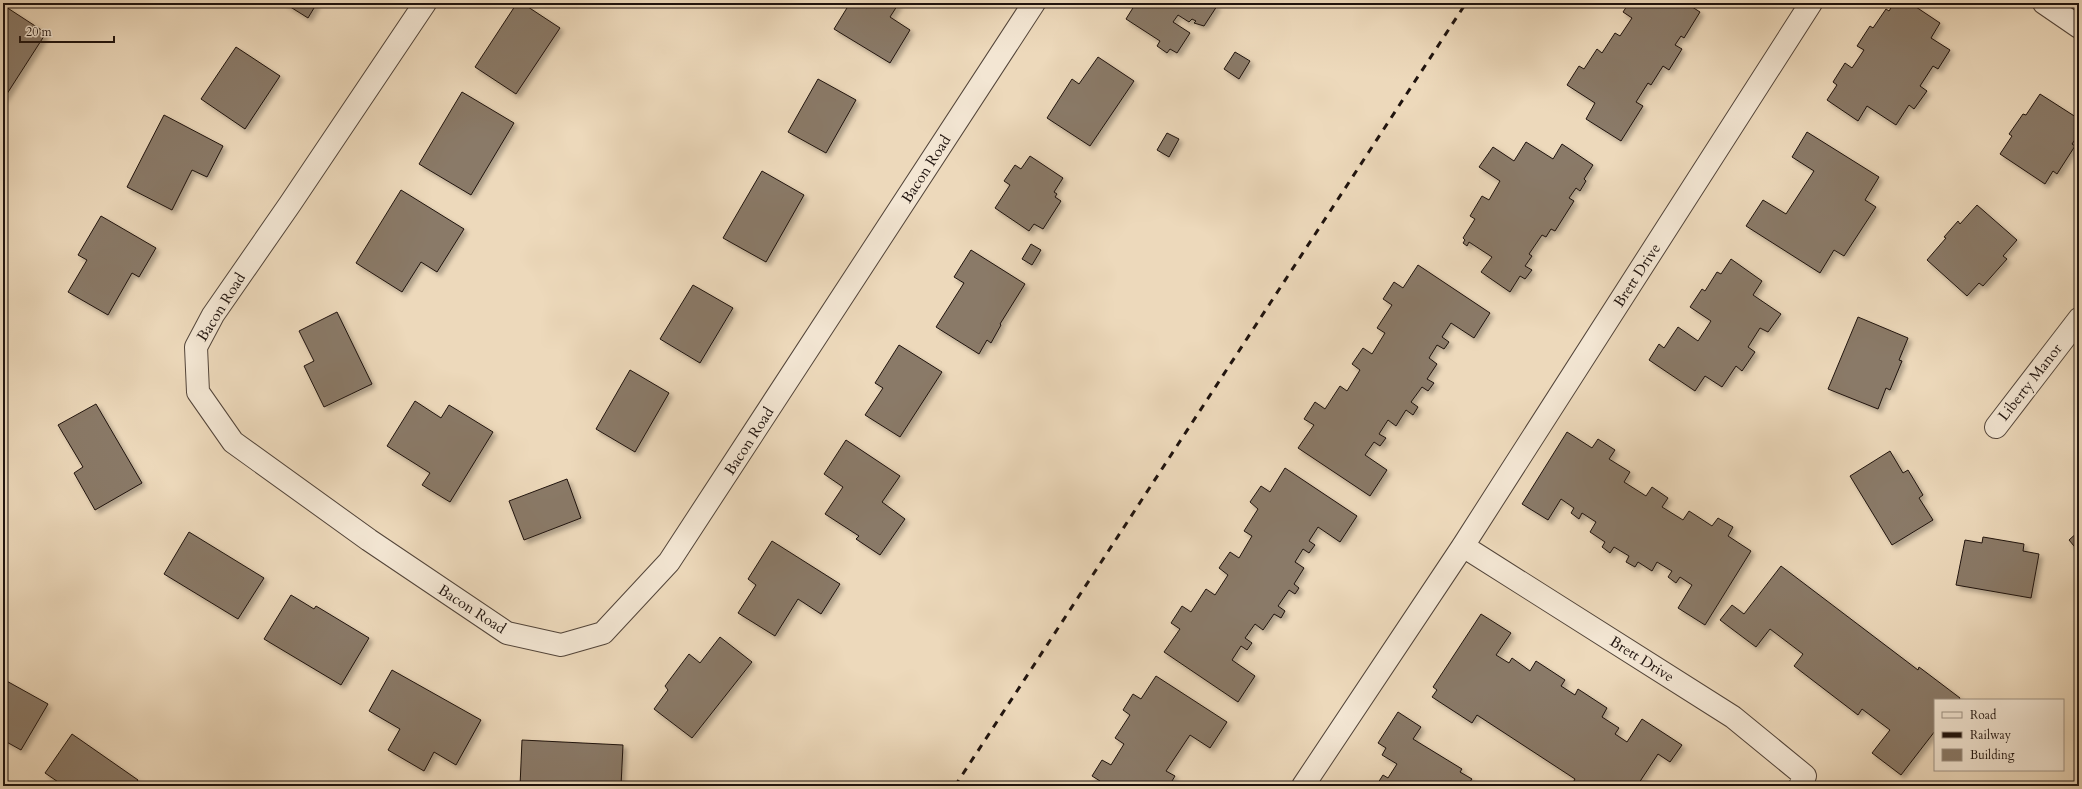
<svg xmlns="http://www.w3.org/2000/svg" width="2082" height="789" viewBox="0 0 2082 789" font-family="Cardo,serif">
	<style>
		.building { fill: #8a7a68; stroke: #1f130e; filter: url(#shadow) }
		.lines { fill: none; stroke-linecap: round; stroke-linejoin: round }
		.minor-casing { stroke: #524439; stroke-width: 24 }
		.minor { stroke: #f3e6d3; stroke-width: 22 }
		.rail { stroke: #1f130e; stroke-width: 3; stroke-dasharray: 7 7; stroke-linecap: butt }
		.labels { text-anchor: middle; stroke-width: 4; stroke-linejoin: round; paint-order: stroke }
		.street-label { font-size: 15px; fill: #1f130e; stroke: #f3e6d3 }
	</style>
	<defs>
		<filter id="shadow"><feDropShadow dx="3.5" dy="3.5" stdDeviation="2" flood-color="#0004"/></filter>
	</defs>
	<rect width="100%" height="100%" fill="#edd9bb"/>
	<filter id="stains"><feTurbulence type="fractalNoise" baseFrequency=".005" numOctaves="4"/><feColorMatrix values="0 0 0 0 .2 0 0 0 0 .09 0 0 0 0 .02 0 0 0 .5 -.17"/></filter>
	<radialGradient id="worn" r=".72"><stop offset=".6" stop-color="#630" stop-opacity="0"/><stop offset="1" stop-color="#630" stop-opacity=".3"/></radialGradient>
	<!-- building -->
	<path class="building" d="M284,3H317L308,18Z
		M517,3H522L560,28L516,94L475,67Z
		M850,3H899L890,17L910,30L890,63L834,29Z
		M1136,3H1213L1217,6L1204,26L1194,23L1196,21L1192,19L1189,22L1178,15L1173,22L1190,33L1177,53L1170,49L1167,53L1157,46L1160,41L1126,19Z
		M1629,3H1654L1658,6L1660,3H1686L1700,12L1684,38L1681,36L1675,45L1682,49L1669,70L1663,66L1651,85L1648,83L1636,102L1643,106L1621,141L1586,119L1595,103L1567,85L1579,66L1584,69L1597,49L1602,53L1615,33L1620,36L1632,18L1623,12Z
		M1894,3H1910L1940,23L1931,38L1950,50L1938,69L1933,66L1920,86L1927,91L1914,109L1909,105L1896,125L1867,106L1858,121L1827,100L1837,85L1833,82L1845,63L1852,68L1864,50L1857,46L1870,26L1873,28L1886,9L1889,11Z
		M3,5L46,33L3,100Z
		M236,47L280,76L245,129L201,99Z
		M1235,52L1250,61L1239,79L1224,69Z
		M1098,57L1134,81L1090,146L1047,118L1072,79L1079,84Z
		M818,79L856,100L826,153L788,132Z
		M462,92L514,123L471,195L419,164Z
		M2040,94L2079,119V134L2072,144L2075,146L2057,174L2053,171L2045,184L2000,154L2012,136L2009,134L2023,114L2026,115Z
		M164,115L223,146L207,177L192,170L172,210L127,187Z
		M1807,132L1879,177L1865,200L1876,207L1844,256L1834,250L1820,273L1746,226L1763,200L1786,214L1814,171L1792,157Z
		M1167,133L1179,139L1169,157L1157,150Z
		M1526,142L1553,159L1562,144L1593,165L1584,179L1586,181L1580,191L1576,188L1569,198L1574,201L1555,231L1551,229L1546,237L1542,235L1529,254L1532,256L1525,266L1532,270L1525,279L1520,276L1510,292L1481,272L1492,257L1469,242L1467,246L1463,243L1465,240L1463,238L1475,219L1470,216L1482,196L1489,200L1500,181L1479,167L1493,147L1514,161Z
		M1030,156L1063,178L1054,192L1057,194L1055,197L1061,201L1043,229L1034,224L1029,231L995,208L1010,185L1004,181L1015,165L1021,169Z
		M762,171L804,195L766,262L723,238Z
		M401,190L464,229L437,272L421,262L402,292L356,263Z
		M1977,205L2017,240L2003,256L2007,259L1983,286L1979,283L1967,296L1927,260L1946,238L1944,237L1958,221L1960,224Z
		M101,216L156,248L139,277L132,273L108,315L68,292L87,260L78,255Z
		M1031,244L1041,250L1032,265L1022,259Z
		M971,250L1025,284L1000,324L1001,325L991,343L987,340L979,354L936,327L964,283L954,277Z
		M1731,259L1762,281L1753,295L1781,314L1768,332L1760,328L1748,347L1755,352L1742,371L1736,366L1722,387L1705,376L1695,391L1649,360L1659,344L1664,348L1678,327L1698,341L1711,321L1690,307L1702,289L1705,291L1717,272L1721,274Z
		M1418,265L1490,313L1474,338L1451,323L1442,337L1449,342L1444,349L1437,345L1429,358L1437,364L1427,379L1434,383L1428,391L1422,387L1411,402L1418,407L1413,415L1406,410L1396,426L1388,420L1379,434L1386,438L1380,446L1374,442L1365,455L1387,470L1370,496L1298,448L1314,425L1304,419L1315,402L1325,409L1340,386L1347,391L1360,370L1352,364L1363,348L1372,354L1385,333L1377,328L1392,305L1383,299L1394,282L1403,288Z
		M693,285L733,308L700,363L660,339Z
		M337,312L372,384L324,407L304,366L314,361L299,331Z
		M1858,317L1908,338L1899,360L1902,361L1890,390L1886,388L1878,409L1828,389Z
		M899,345L942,372L900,437L865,415L883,388L875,383Z
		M630,370L669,393L635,452L596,429Z
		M415,401L441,418L449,405L493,432L450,502L422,485L430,473L387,446Z
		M96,404L142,483L95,510L74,473L83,467L58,425Z
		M1567,432L1592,448L1598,439L1615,450L1609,459L1630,472L1624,482L1646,496L1652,487L1668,498L1662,507L1683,520L1689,511L1712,526L1718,518L1733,527L1728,536L1751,551L1705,625L1678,608L1692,585L1680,577L1676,583L1668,577L1672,571L1657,562L1652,571L1638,562L1635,567L1626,562L1629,556L1614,547L1610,553L1602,547L1605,542L1590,532L1596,522L1582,513L1579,519L1571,513L1574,508L1561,499L1548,520L1522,504Z
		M846,440L900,476L882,502L905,519L880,555L856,539L859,536L825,514L843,487L824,474Z
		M1890,451L1903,473L1908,470L1923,495L1919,498L1933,520L1892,545L1850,476Z
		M1285,468L1357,516L1340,542L1318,527L1309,541L1315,545L1309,553L1303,549L1295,562L1304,568L1294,584L1299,588L1295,594L1289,590L1278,606L1285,611L1281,618L1274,614L1263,630L1255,624L1245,638L1252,643L1247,650L1241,646L1232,660L1255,676L1238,702L1164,652L1180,629L1171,623L1182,606L1191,612L1206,589L1215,595L1228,575L1219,568L1230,552L1239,558L1252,536L1244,531L1258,509L1250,502L1261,486L1270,492Z
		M567,479L581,518L524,540L509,501Z
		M2079,531V552L2069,540Z
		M189,532L264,578L238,619L164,574Z
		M1983,537L2024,544L2023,551L2039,554L2031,598L1956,585L1965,540L1982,543Z
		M772,541L840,584L821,614L798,599L775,636L738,613L756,585L748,579Z
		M1781,566L1918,670L1919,667L1960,698L1959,700H1935V731L1901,775L1872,753L1890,730L1862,709L1858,715L1794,666L1803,654L1770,629L1756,647L1720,620L1732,605L1744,614Z
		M291,595L314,609L316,606L369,638L341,685L264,639Z
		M1481,614L1511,633L1496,655L1509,663L1512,658L1530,671L1536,661L1565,680L1561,686L1575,695L1578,689L1607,708L1602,717L1619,728L1615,734L1627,742L1642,719L1682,745L1670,762L1658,754L1637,786H1571L1575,779L1477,715L1472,723L1432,697L1437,690L1433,687Z
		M720,637L752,662L692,738L654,709L668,690L665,686L689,654L700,663Z
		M392,670L481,720L456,765L434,752L424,771L388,750L400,729L369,711Z
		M1156,676L1227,722L1210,748L1190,735L1166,771L1175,776L1169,786H1097L1100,781L1092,776L1102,760L1111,765L1124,744L1115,738L1130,715L1123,710L1133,694L1141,699Z
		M3,679L48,704L21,750L3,740Z
		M1398,712L1421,727L1413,739L1462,769L1460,772L1472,779L1467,786H1376L1383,775L1388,778L1397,764L1382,755L1386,748L1378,743Z
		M72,734L138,780L134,786H64L45,773Z
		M522,740L623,745L621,786L592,784V786H520Z"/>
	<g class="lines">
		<!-- minor casing -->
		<g class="minor-casing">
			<path id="minor" d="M425,3L290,204L213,315L196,347L198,392L233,442L369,540L507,633L561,645L603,633L669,562L1034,3
				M2044,3L2079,27
				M1996,427L2079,319
				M1463,546L1733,717L1805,776L1800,786
				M1303,786L1463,546L1811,3"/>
		</g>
		<!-- minor -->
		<use href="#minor" class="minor"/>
		<!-- rail -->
		<path class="rail" d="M955,786L1466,3"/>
	</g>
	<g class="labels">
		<!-- street labels -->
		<g class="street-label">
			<text transform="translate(926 169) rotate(-57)" y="5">Bacon Road</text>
			<text transform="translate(1637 275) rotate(-57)" y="5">Brett Drive</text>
			<text transform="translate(221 307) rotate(-58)" y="5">Bacon Road</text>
			<text transform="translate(2030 382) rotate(-52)" y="5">Liberty Manor</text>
			<text transform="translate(749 441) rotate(-57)" y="5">Bacon Road</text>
			<text transform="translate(472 609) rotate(33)" y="5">Bacon Road</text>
			<text transform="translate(1642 659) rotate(32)" y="5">Brett Drive</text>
		</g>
	</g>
	<!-- margin -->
	<rect width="2082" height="789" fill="none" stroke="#edd9bb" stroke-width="16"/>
	<rect x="4" y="4" width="2074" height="781" fill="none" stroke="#1f130e" stroke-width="2"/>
	<rect x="8" y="8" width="2066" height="773" fill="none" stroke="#1f130e"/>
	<!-- legend -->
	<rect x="1934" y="699" width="130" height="72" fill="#f3e6d3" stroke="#9e9284"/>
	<rect x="1942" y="712" width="20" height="6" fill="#f3e6d3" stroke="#9e9284"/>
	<text x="1970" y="719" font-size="12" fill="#1f130e">Road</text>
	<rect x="1942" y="732" width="20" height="6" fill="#1f130e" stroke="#9e9284"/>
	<text x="1970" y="739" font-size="12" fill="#1f130e">Railway</text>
	<rect x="1942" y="749" width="20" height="12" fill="#8a7a68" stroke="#9e9284"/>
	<text x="1970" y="759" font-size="12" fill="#1f130e">Building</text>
	<!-- scale -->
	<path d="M20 36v6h94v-6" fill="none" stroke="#1f130e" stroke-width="2"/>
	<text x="26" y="36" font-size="12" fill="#1f130e" stroke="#f3e6d3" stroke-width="3" paint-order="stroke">20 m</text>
	<rect width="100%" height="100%" filter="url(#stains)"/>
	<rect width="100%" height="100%" fill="url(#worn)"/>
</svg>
